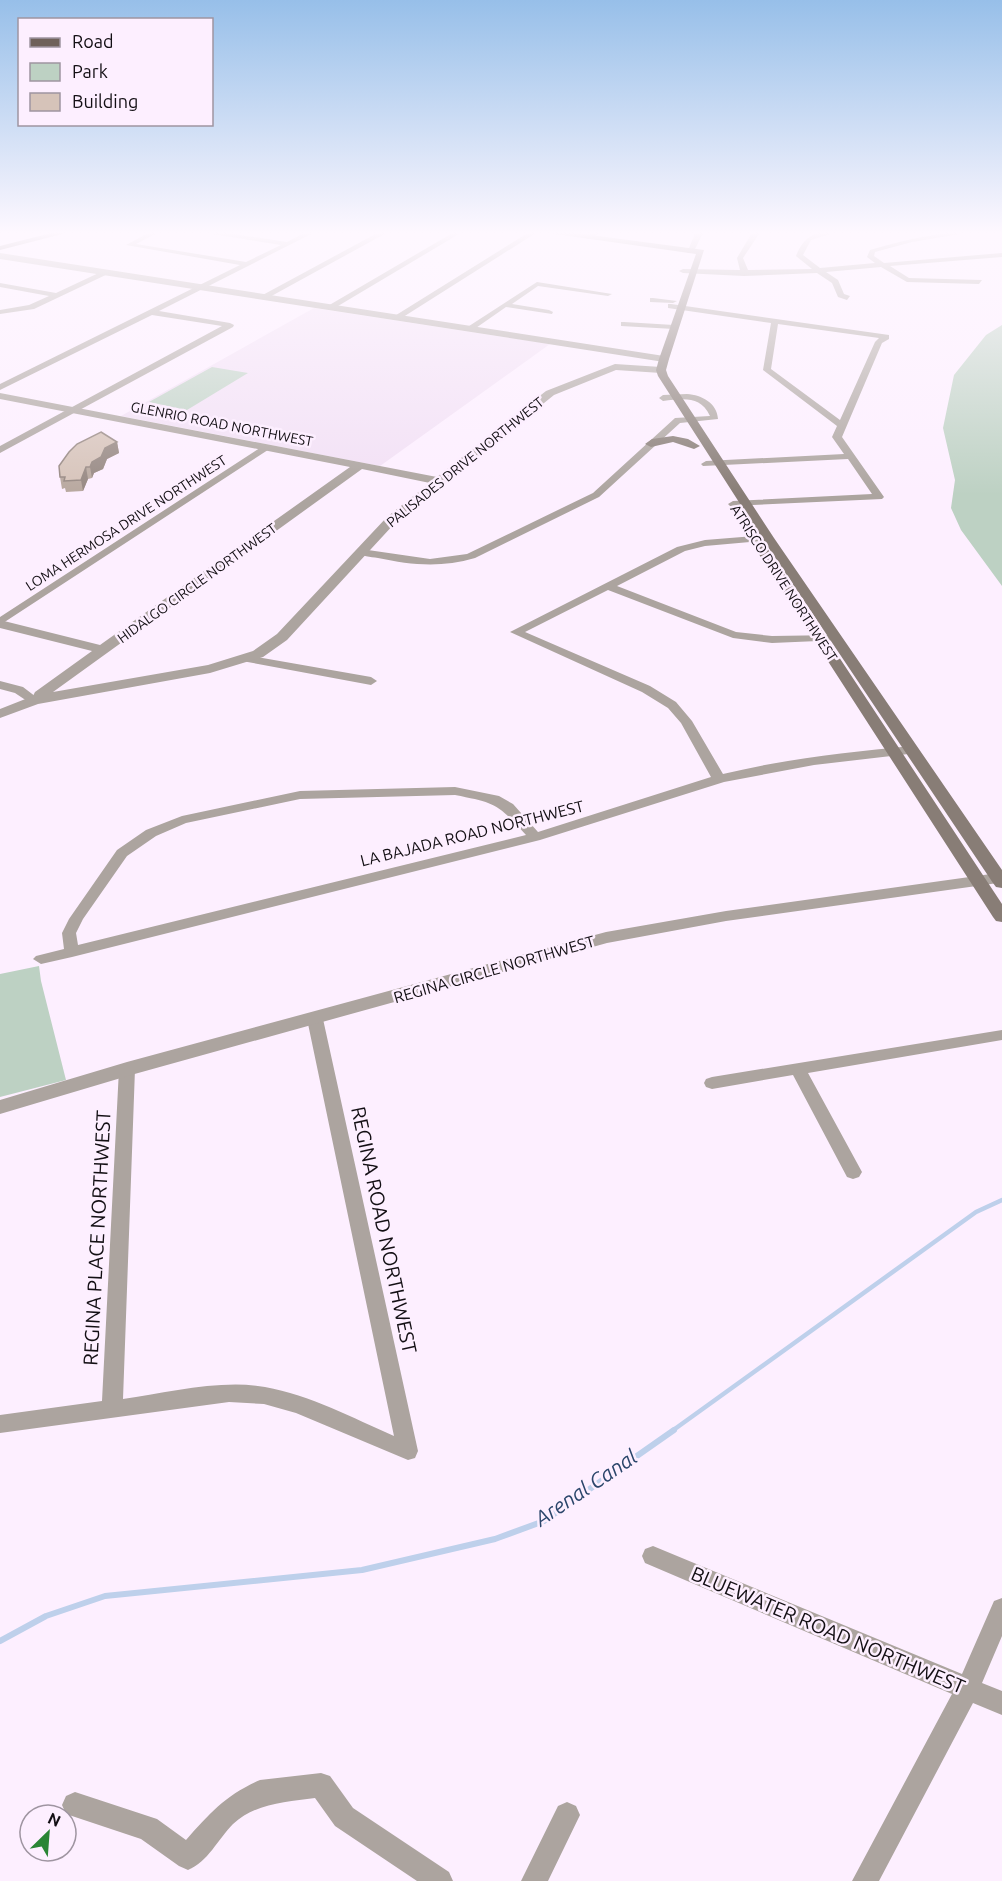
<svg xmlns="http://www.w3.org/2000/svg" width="1002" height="1881" viewBox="0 0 1002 1881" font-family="Ubuntu,sans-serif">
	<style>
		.built { fill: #f2e0f5 }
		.green { fill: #bdd1c3 }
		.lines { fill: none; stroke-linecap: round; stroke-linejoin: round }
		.stream-far1 { stroke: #bed0eb; stroke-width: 4.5 }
		.stream { stroke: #bed0eb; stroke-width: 6 }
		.minor { fill: #aca49f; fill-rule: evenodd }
		.tertiary { fill: #aca49f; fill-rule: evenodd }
		.secondary { fill: #887d76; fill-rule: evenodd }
		.primary { fill: #6f615a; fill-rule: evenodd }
		.wall { fill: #b8a89f }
		.shaded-wall { fill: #968882 }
		.building { fill: #d6c3b9; stroke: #968882; stroke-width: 1.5 }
		.labels { text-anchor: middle; stroke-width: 5; stroke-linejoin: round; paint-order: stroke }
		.far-street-label { font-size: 14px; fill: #130f14; stroke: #fdefff }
		.street-label { font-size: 16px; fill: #130f14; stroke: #fdefff }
		.near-street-label { font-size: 20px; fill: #130f14; stroke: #fdefff }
		.near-water-label { font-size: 21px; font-style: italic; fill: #2b466b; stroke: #fdefff }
	</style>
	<rect width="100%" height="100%" fill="#fdefff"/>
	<!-- built -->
	<path class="built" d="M314,308L550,344L380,466L121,416Z"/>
	<!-- green -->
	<path class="green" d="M1002,325V586L961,530L951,508L955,480L943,428L954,375L986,335Z
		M212,367L248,373L187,410L149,402Z
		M39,966L41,981L66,1080L0,1097V974Z"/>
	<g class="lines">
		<!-- stream-far1 -->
		<path class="stream-far1" d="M672,1431L976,1212L1002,1200"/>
		<!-- stream -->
		<path class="stream" d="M0,1641L46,1616L105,1596L362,1570L495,1539L544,1521L674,1430"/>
		<!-- minor -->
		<path class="minor" d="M152,231H161L136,244L246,262L281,245L193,231H213L287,242L308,231H317L159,311L230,323L234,325L233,327L0,453V446L222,326L152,315L0,390V384L240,265L126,245Z
			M381,231H390L266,299L259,297Z
			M456,231H464L333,309L326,307Z
			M531,231H539L400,319L393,317Z
			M594,231H602L591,239H587V237Z
			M753,231H761L743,258L748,270L812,269L796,256C805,234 816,231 840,231L811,240L803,255L820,268L875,263L867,257L870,250C905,240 941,231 978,231L912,242L875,252L874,256L884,263L1002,253V257L890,266L909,278L982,280L979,284L907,282L881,267L826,272L838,280L844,294L850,296L847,300L838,297L832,283L817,273L744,276L683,273L679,271L683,269L740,270L737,258Z
			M105,270L112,272L34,309L0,314V310L29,305L49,296L0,287V283L56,293Z
			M537,282L612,294L608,296L538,286L512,304L549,310L553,312L552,314L506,307L473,330L466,328Z
			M653,298L677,301L673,303L650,302V298Z
			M671,304L889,335V339L882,343L842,437L884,497L882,499L730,506L728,504L733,501L872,494L848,459L703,466L701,464L706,461L844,454L832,437L837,426L763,370L771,323L668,308V304ZM778,324L879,338L875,342L840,420L771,369Z
			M624,322L674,325L678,327L674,329L621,326V322Z
			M687,394C702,395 717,403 718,419L680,423L599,497L475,558C441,568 411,565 378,558C370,557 362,556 356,552L361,549L430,559L467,554L593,493L675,418L710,416C700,395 683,399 663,401L659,398L663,395Z
			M263,446L271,448L0,625V617Z
			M768,535L772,536V540L705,546L685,551L617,586L736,632L772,636L837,635L841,636V640L772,643L733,638L608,590L525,632L650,686L676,702L692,721L723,774C785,759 848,752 912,746L917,747L918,750L917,753L814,765L724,782L540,840L72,957L41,964L33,959L36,956L64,949L62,933L69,919L117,850L146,830L182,816L300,791L455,787L499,796L513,804L538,832L711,777L681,723L668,708L642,692L510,632L677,547L705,540ZM455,795C496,803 498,804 526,835L78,945L76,933L83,919L127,856L156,836L186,823L300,799Z
			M246,655L371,677L377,681L371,685L242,661L240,659Z
			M0,681L23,687L40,700L38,703H30L15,693L0,689Z
			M315,1014L321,1015L323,1019L418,1451L415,1458L408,1460L296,1413L264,1404L229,1402L0,1433V1415L102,1401L119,1069L121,1065H133L135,1069L123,1399C166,1393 221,1379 265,1387C310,1395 353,1418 394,1436L307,1019L309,1015Z
			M1002,1030V1040L808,1073L862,1172L859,1177L853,1179L847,1177L793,1075L712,1089L706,1087L704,1083L706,1079L712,1077Z
			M653,1546L962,1674L994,1601L1002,1598V1636L982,1683L1002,1691V1715L973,1703L879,1881H852L952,1694L645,1563L642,1556L645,1549Z
			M321,1773L330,1776L353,1808L449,1872L453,1881H417L335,1826L315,1798C286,1802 256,1803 233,1824C218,1839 208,1862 188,1870L179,1866L141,1839L66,1814L62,1805L66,1796L75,1792L157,1819L186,1840C210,1813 226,1795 260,1780Z
			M567,1802L576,1806L580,1815L548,1881H521L558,1806Z"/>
		<!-- tertiary -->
		<path class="tertiary" d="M696,231H704L693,253H687Z
			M0,253L664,356L669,359L664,362L0,259Z
			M615,364L661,367L666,370L661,373L616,370L554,395L395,523L287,640L263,657L210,673L38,704L0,718V709L33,696L35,692L92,651L0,628V620L100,645L350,467L0,399V393L437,477L546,391ZM362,469L430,483L387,517L277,634L253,651L208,665L53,692Z
			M998,873L1002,874V882L998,883L726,921L607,943L131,1075L0,1114V1100L127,1062L606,932L726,911Z"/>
		<!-- secondary -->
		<path class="secondary" d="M534,231H560L704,250L669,359L666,370L668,376L774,538L1002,870V888L996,887L993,883L762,538L658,376L656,370L659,359L696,254Z
			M673,436L688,439L700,446L694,449L673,442L651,447L645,444L652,439Z
			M759,541L765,545L1002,904V922L996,921L993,917L753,545Z"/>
		<!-- primary -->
		<path class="primary" d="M59,231H74L0,250V246Z"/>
	</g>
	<!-- wall -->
	<path class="wall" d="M117,442L119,453L107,459L103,469L94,473L92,478L88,479L83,491L66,492L65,488L62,489L60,477Z"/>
	<!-- shaded-wall -->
	<path class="shaded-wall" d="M117,442L119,453L107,459L103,469L94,473L92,478L90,467L92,462L105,448Z
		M86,467L88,479L83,491L81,480Z"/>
	<!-- building -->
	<path class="building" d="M101,432L117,442L105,448L101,457L92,462L90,467H86L81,480L64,481L65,477H60L59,466L69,452L77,444Z"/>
	<!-- sky -->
	<linearGradient id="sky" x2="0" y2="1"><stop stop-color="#97bfe9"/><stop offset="0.47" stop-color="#fef8ff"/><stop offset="1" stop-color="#fef8ff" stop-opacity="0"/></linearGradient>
	<rect width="1002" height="495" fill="url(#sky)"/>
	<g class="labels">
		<!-- far-street labels -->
		<g class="far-street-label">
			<text transform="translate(222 424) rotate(11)" y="5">GLENRIO ROAD NORTHWEST</text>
			<text transform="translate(465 462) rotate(-39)" y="5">PALISADES DRIVE NORTHWEST</text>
			<text transform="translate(126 523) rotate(-33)" y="5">LOMA HERMOSA DRIVE NORTHWEST</text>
			<text transform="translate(197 583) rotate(-36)" y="5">HIDALGO CIRCLE NORTHWEST</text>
			<text transform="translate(784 583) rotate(57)" y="5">ATRISCO DRIVE NORTHWEST</text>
		</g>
		<!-- street labels -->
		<g class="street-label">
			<text transform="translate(472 833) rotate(-14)" y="6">LA BAJADA ROAD NORTHWEST</text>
			<text transform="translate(494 969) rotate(-16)" y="6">REGINA CIRCLE NORTHWEST</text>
		</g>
		<!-- near-street labels -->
		<g class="near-street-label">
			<text transform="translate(384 1230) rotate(78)" y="7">REGINA ROAD NORTHWEST</text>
			<text transform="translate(97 1238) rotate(-87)" y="7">REGINA PLACE NORTHWEST</text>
			<text transform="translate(828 1630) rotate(23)" y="7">BLUEWATER ROAD NORTHWEST</text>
		</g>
		<!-- near-water labels -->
		<g class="near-water-label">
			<text transform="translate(586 1488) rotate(-34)" y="7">Arenal Canal</text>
		</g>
	</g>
	<!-- legend -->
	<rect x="18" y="18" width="195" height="108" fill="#fdefff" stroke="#9f95a1" stroke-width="1.5"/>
	<rect x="30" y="38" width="30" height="9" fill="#6f615a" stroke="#9f95a1" stroke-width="1.5"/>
	<text x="72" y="48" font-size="18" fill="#130f14">Road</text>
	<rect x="30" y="63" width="30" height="18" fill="#bdd1c3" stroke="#9f95a1" stroke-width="1.5"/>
	<text x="72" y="78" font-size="18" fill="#130f14">Park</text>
	<rect x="30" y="93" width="30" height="18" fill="#d6c3b9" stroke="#9f95a1" stroke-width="1.5"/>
	<text x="72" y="108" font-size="18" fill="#130f14">Building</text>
	<!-- north arrow -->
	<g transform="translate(48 1833) rotate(25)"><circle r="28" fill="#fdefff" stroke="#9f95a1" stroke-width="1.5"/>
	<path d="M0-4.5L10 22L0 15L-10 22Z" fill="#2a8535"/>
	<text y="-9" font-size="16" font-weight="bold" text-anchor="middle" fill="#130f14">N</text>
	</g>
</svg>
